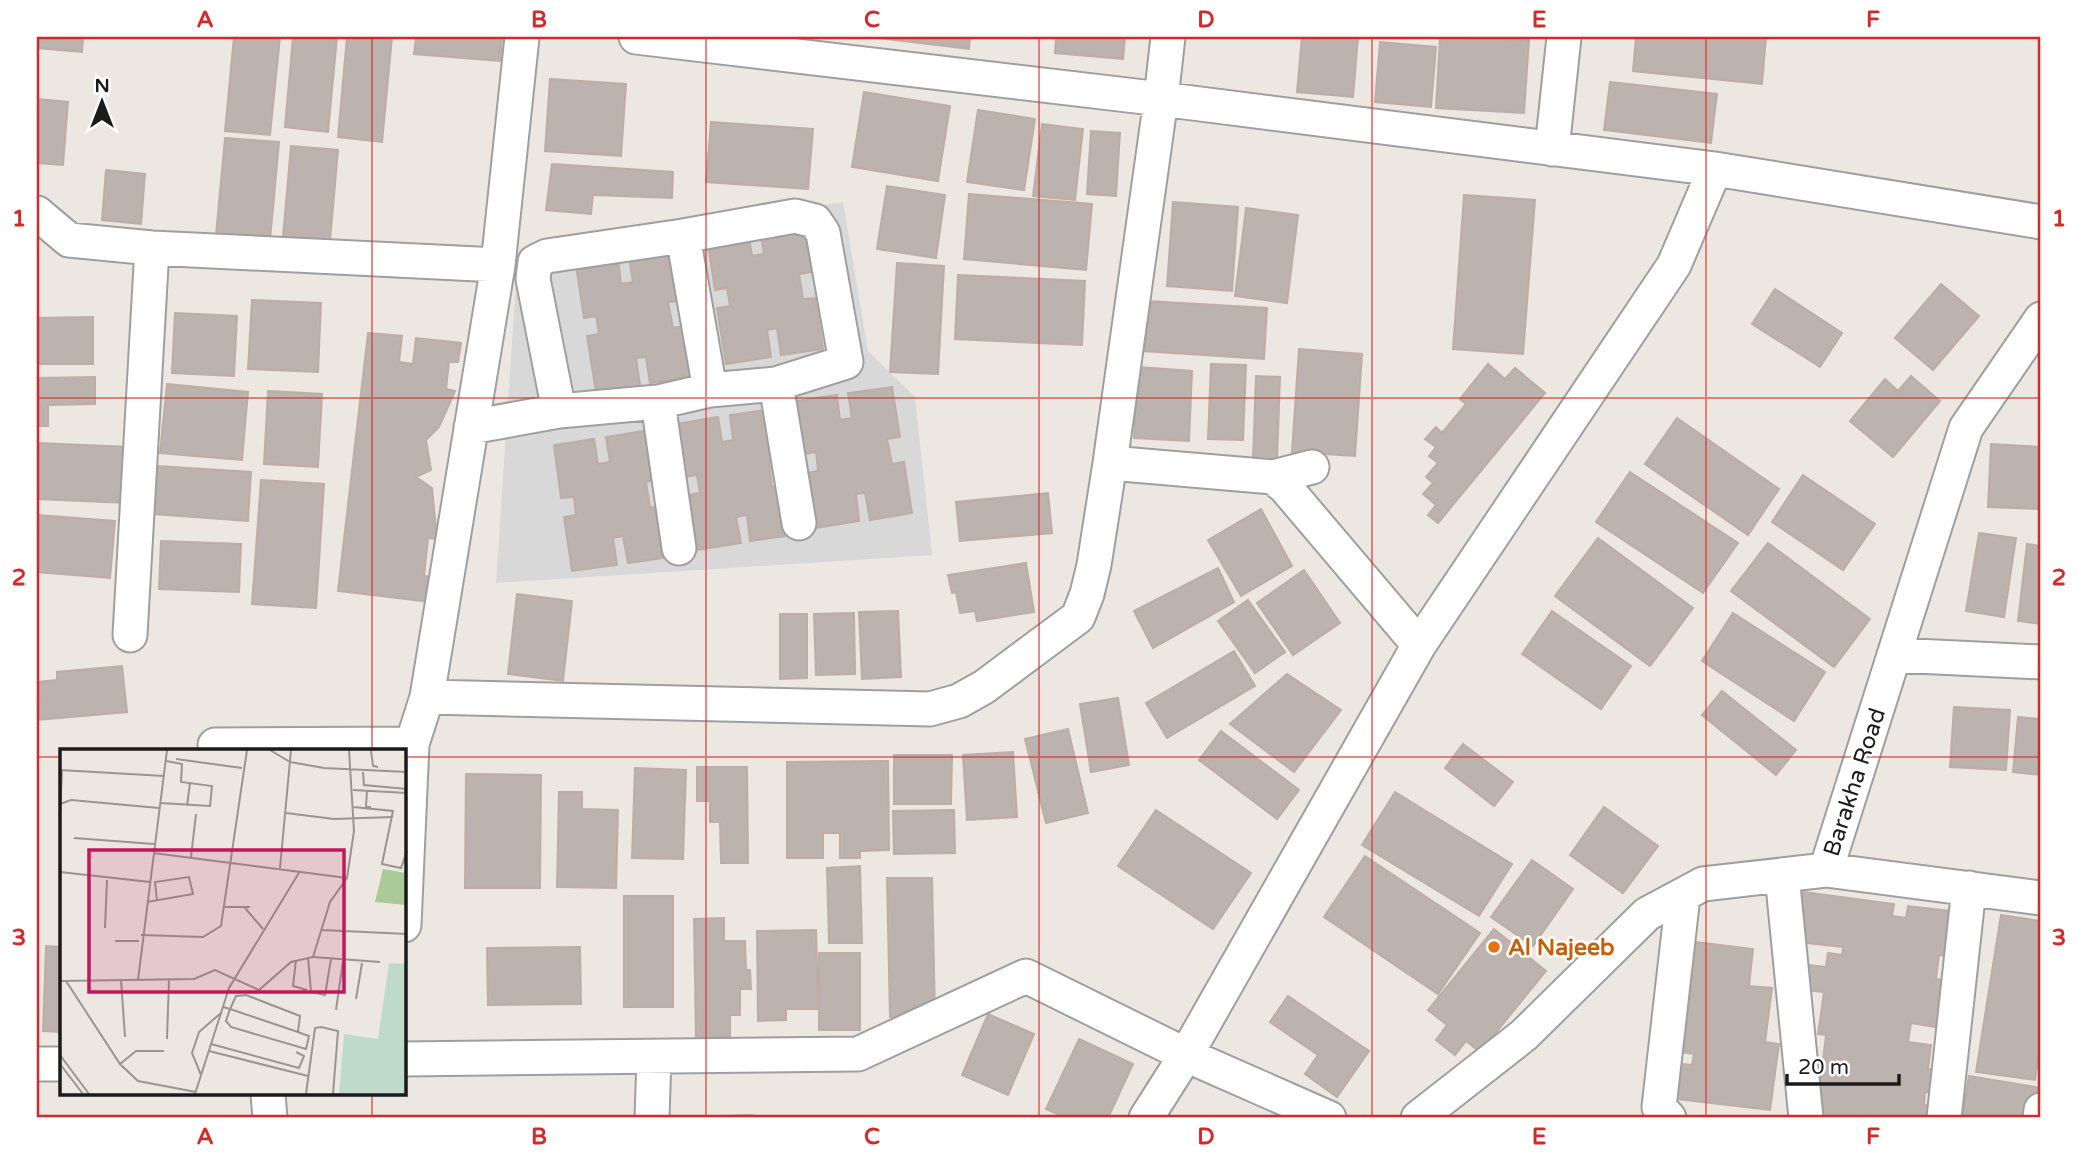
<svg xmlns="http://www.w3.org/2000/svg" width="2078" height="1155" viewBox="0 0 2078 1155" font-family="'Varela Round',sans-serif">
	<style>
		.residential { fill: #d9d8d8 }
		.building { fill: #bcb3ae; stroke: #bdada4; stroke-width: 2 }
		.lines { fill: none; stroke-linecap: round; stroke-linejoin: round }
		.minor-casing { stroke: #9f9f9f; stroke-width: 37 }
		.minor { stroke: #fff; stroke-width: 33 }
		.grid { fill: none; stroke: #d62828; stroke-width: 2; stroke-opacity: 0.55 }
		.food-dot { fill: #e8710a; stroke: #fff; stroke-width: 2.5 }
		.labels { text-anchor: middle; stroke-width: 5; stroke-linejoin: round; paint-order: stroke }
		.street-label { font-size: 23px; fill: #1b1b1b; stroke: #fff }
		.food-label { font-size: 23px; font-weight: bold; fill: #c56008; stroke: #fff; text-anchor: start }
		.inset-road { fill: none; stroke: #989592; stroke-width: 2 }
		.view { fill: #c2185b; fill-opacity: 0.15; stroke: #c2185b; stroke-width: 3.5 }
		.inset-edge { fill: none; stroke: #1b1b1b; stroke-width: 3.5 }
		.neatline { fill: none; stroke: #d62828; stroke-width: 2.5 }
		.grid-label { font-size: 23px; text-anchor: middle; font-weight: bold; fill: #d62828 }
	</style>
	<rect width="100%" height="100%" fill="#ece7e1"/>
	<!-- residential -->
	<path class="residential" d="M843,202L868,351L915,397L932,555L496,583L518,252Z"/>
	<!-- building -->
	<path class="building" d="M37,37H92L83,38L82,52L37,48Z
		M234,37H280L270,135L225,131Z
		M293,37H337L328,132L285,127Z
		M347,37H392L382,142L338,137Z
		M416,37H502L500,61L414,54Z
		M870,37H970L969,49Z
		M1056,37H1125L1123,59L1055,53Z
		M1302,37H1358L1353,97L1297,92Z
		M1440,37L1529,40L1524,113L1436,108Z
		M1636,37H1766L1762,84L1633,71Z
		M1380,42L1436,47L1431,107L1375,102Z
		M550,79L626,84L621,156L545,151Z
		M1610,82L1717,94L1711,143L1604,130Z
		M864,92L950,106L938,181L852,167Z
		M37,99L68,102L63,165L37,163Z
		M978,110L1035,119L1024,190L967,182Z
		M711,122L813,129L808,189L706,182Z
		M1042,124L1083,129L1075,200L1033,196Z
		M1091,131L1120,133L1116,196L1087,194Z
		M225,138L279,142L270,240L216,235Z
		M291,146L338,150L330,241L283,237Z
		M552,164L673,172L672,198L593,195L591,214L546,210Z
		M106,170L145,174L141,224L102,220Z
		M887,186L945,195L936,258L877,249Z
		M969,194L1092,204L1086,270L964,259Z
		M1464,195L1535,200L1523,354L1453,349Z
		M1173,202L1238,207L1232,291L1167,286Z
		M1246,208L1298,215L1287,303L1235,296Z
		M804,222L812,272L799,274L803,299L815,298L823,349L781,355L777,328L767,330L771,357L726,364L717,308L730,306L727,288L715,290L707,237L748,231L752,256L764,254L760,229Z
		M673,251L681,301L668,302L673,328L684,326L692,377L650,383L646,357L636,358L640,385L596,392L587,336L599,334L596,316L584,318L576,265L618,259L621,284L633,282L629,257Z
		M897,263L944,266L938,374L890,372Z
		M958,275L1085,281L1082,345L955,339Z
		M1941,284L1979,316L1933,370L1895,338Z
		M1775,289L1842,333L1820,367L1752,324Z
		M252,300L321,303L318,372L248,369Z
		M1147,301L1267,308L1264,359L1143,351Z
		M175,313L237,316L234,376L172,373Z
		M93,317V364H37V318Z
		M368,333L402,336L399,362L413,364L416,338L461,343L458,362H449L446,389L455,391L439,427L426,440L431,470L416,477L432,488L437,539L428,538L424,576L433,577L430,602L338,591Z
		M1299,349L1362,354L1355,456L1292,452Z
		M1211,364L1246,365L1243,440L1208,439Z
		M1488,364L1505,379L1515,368L1545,393L1438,523L1428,515L1436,505L1423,494L1433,483L1426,477L1438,463L1429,456L1436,447L1425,439L1436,427L1442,433L1466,404L1460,399Z
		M1138,367L1192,371L1189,441L1134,438Z
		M1256,376L1280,377L1277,459H1253Z
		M1911,376L1940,401L1893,457L1850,421L1885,379L1898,391Z
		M95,377V404L48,405V426H37V378Z
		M167,384L248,392L242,460L160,453Z
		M892,387L900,437L887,439L892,464L904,462L912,513L870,520L865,493L856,494L859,521L815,528L806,473L818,471L816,452L804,454L795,401L837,395L840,420L852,418L848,393Z
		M268,391L322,394L318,467L264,464Z
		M773,409L781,459L769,460L772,487L785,485L793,535L750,541L747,515L736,517L741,543L696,550L687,495L700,493L697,475L684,477L676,424L718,417L722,442L733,440L730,415Z
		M1677,418L1779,489L1748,535L1645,464Z
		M650,430L657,480L646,482L650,508L662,506L670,557L628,563L623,536L613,538L617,565L572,571L564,517L576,515L574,497L561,498L554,445L594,439L598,464L610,462L606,437Z
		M37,443L130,447L127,503L37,499Z
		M1991,444L2041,447V509L1988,507Z
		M157,466L251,472L248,521L153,514Z
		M1630,472L1738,543L1703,593L1596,522Z
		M1803,475L1875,524L1843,570L1772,522Z
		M261,480L324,484L316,608L252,604Z
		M1048,493L1052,533L960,541L956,502Z
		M1261,509L1292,566L1241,596L1208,540Z
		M37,515L115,521L110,578L37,572Z
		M1979,533L2016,538L2004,617L1966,611Z
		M1598,538L1693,608L1650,666L1555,596Z
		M161,541L241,544L239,592L159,589Z
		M1768,543L1870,619L1834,667L1731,591Z
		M2027,544L2041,546V624L2018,621Z
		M1026,563L1034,612L977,621L975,611L960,613L956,592L952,593L948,575Z
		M1218,568L1234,602L1153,648L1134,611Z
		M1304,570L1340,623L1293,655L1257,603Z
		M517,594L572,601L563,681L508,674Z
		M1248,600L1285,652L1255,673L1218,621Z
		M898,611L901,677L862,679L859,612Z
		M1552,611L1631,666L1601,709L1522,654Z
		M854,613L855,674L816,675L814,614Z
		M1733,613L1825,672L1794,721L1702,661Z
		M780,614H807V678L780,679Z
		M1234,651L1255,686L1167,738L1146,703Z
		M122,666L127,712L37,720V701H40L38,682L57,680V672Z
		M1287,674L1341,710L1294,772L1230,724Z
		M1722,691L1796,750L1776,775L1702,715Z
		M1118,698L1129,765L1091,772L1080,704Z
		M1954,707L2010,710L2006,770L1950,767Z
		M2018,717L2041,719V775L2013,772Z
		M1068,729L1088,813L1046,823L1025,739Z
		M1221,731L1299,790L1277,819L1199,760Z
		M1463,744L1513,782L1494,806L1445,768Z
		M1013,752L1017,817L967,820L963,755Z
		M894,755H952L951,804H894Z
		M888,761L889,850L860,851V858H840V833H823V858H787V762Z
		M697,767H747L748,863H721L720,822H710V801H697Z
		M635,768L686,770L683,859L632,858Z
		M466,774L541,775L540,888H465Z
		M559,792H582V809L618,810L616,888L557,887Z
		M1395,792L1512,864L1479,916L1362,845Z
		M1604,807L1658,846L1623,893L1570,855Z
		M954,810L955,853L894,854L893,811Z
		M1156,810L1251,873L1213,929L1118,866Z
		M1365,856L1480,933L1438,994L1324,917Z
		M1532,860L1573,889L1533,946L1491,917Z
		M860,866L862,943H829L827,868Z
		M887,878H932L935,1016L890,1017Z
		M1796,891L1894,904L1892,916L1906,918L1908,906L1959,912L1954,957L1939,955L1936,979L1950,981L1947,1006L1939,1005L1936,1027L1911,1023L1908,1042L1931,1045L1928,1069L1938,1071L1936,1093L1925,1092L1924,1105L1934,1106L1932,1118H1816L1826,1035L1818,1034L1824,992L1806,990L1809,965L1826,967L1828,953L1842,955L1843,947L1790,941Z
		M624,896H673V1007H624Z
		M2001,915L2041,921V1040L2035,1080L1976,1072Z
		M724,918V941H745L746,970H750L751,989H740V1015H730V1036L696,1037L694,919Z
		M1494,929L1546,971L1480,1052L1466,1041L1455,1055L1436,1040L1447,1025L1428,1010Z
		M816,930L818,1009H786V1020L758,1021L757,931Z
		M1688,941L1753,949L1749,986L1772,988L1765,1042L1779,1044L1770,1110L1669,1098L1673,1063L1692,1065L1694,1054L1674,1051L1677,1029L1685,1030L1687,1012H1679Z
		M46,946L61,947V1032L43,1031Z
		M580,947L581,1004L488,1005L487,948Z
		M819,953H860V1030H819Z
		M1288,996L1369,1051L1337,1097L1305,1074L1318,1055L1270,1022Z
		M988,1014L1034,1034L1008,1095L962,1075Z
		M1079,1039L1133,1064L1108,1118H1066L1046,1109Z
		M1969,1076L2041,1088L2036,1118H1962Z
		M752,1115V1118H690V1117Z"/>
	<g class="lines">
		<!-- minor casing -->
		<g class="minor-casing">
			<path id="minor" d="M636,37L1161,99L1715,169L2041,222
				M1552,149L1564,37
				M37,213L69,240L152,248L498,265
				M683,236L710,390
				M776,384L799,523
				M658,402L679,548
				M471,427L559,411L658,402L710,390L776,384L846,362L823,233L815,221L795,216L683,236L547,256L535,262L533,279L559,411
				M1110,463L1273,477L1312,467
				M1273,477L1285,487L1419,645
				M130,635L152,248
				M1895,655L2041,662
				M427,697L930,709L959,701L984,687L1078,617L1087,594L1094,565L1110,463L1161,99L1168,37
				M215,745L412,744
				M1826,870L2041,898
				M1782,875L1806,1118
				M404,925L412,744L427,697L498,265L522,37
				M404,1059L858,1054L1026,976L1186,1055L1329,1118
				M37,1064H61
				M268,1094L270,1118
				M652,1118L654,1057
				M1146,1118L1186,1055L1419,645L1674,265L1715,169
				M1418,1118L1524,1035L1647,914L1703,884L1826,870L1966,428L2041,319
				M1669,1118L1659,1107L1683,896
				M1944,1118L1969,888
				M2040,1118L2041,1110"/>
		</g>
		<!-- minor -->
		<use href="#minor" class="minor"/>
	</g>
	<!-- grid -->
	<path class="grid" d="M372,37V751M706,37V1118M1039,37V1118M1372,37V1118M1706,37V1118M37,398H2041M37,757H61M404,757H2041M372,1094V1118"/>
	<!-- markers -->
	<circle class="food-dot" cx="1494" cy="947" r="7"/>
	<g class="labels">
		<!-- street labels -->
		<g class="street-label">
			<text transform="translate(1854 782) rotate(-72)" y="8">Barakha Road</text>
		</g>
		<!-- food labels -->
		<g class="food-label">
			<text x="1508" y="955">Al Najeeb</text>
		</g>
	</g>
	<!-- overview -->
	<g transform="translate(60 749)">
		<rect width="346" height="346" fill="#ece7e1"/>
		<path d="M323,120L346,124V156L315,153Z" fill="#aaca97"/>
		<path d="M329,214L346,215V345H279L284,285L318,290Z" fill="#bfdacb"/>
		<path class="inset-road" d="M210,1L230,13L264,19L347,23M311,1L313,17L318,18M116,10L182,19M0,21L104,27M303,23L304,36L347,40M293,41L347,44M307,41L306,58H311M100,54L150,57L152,37L121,33L122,15L106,12M0,55L11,51L99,59M127,57L130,34M293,58L333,62L322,115L341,119L347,102M226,64L274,70L333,68M0,70L2,21M14,89L94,95M93,104L287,129M131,108L136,65M220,119L231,1M0,123L90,133M87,153L133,145L129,128L95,133L97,151M165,158H190M185,159L203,180M45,179L47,131M262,181L347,185M81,186L143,188L161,177L187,1M55,192H79M248,208L251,243L265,246L271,210M253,208L320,213M236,211L233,237L247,241M61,231L65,288M78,231L107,1M0,232L134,230L155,221L199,241L231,213L253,208L270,153L287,129L294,82L289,1M6,232L60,315L78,332L136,343M296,250L302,214M163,258L167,259L170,260L238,283L243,285L249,287L246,300L171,278L166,272L170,260L176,247L186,246L240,267L238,283M276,261L283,212M107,290L109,231M151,295L239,319L244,307L236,303M149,302L248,327M0,306L29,345M0,315L23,345M60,315L76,302H104M141,326L132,304L139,283L161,264M135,345L169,239L240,122M246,345L255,279L261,278L278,282L273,345"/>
		<path class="view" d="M29,101H284V243H29Z"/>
		<rect width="346" height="346" class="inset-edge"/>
	</g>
	<!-- border -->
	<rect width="2078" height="1155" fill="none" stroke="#ffffff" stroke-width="77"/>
	<!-- north arrow -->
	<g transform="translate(102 102)" stroke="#ffffff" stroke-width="5" paint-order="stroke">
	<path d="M0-5L12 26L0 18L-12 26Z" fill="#1b1b1b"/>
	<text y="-10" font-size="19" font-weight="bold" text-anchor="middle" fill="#1b1b1b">N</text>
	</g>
	<!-- scale -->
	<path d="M1787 1074v10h112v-10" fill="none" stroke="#1b1b1b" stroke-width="3.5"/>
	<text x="1798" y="1074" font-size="21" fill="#1b1b1b" stroke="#ffffff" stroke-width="5" paint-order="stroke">20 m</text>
	<rect x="38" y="38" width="2001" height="1078" class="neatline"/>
	<g class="grid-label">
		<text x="205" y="27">A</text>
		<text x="539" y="27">B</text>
		<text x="872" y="27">C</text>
		<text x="1206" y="27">D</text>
		<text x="1539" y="27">E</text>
		<text x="1873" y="27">F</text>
		<text x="19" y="226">1</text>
		<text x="2059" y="226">1</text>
		<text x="19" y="585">2</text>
		<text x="2059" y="585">2</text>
		<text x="19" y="945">3</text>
		<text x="2059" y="945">3</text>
		<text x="205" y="1144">A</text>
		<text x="539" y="1144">B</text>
		<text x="872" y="1144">C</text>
		<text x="1206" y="1144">D</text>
		<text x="1539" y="1144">E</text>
		<text x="1873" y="1144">F</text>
	</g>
</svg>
